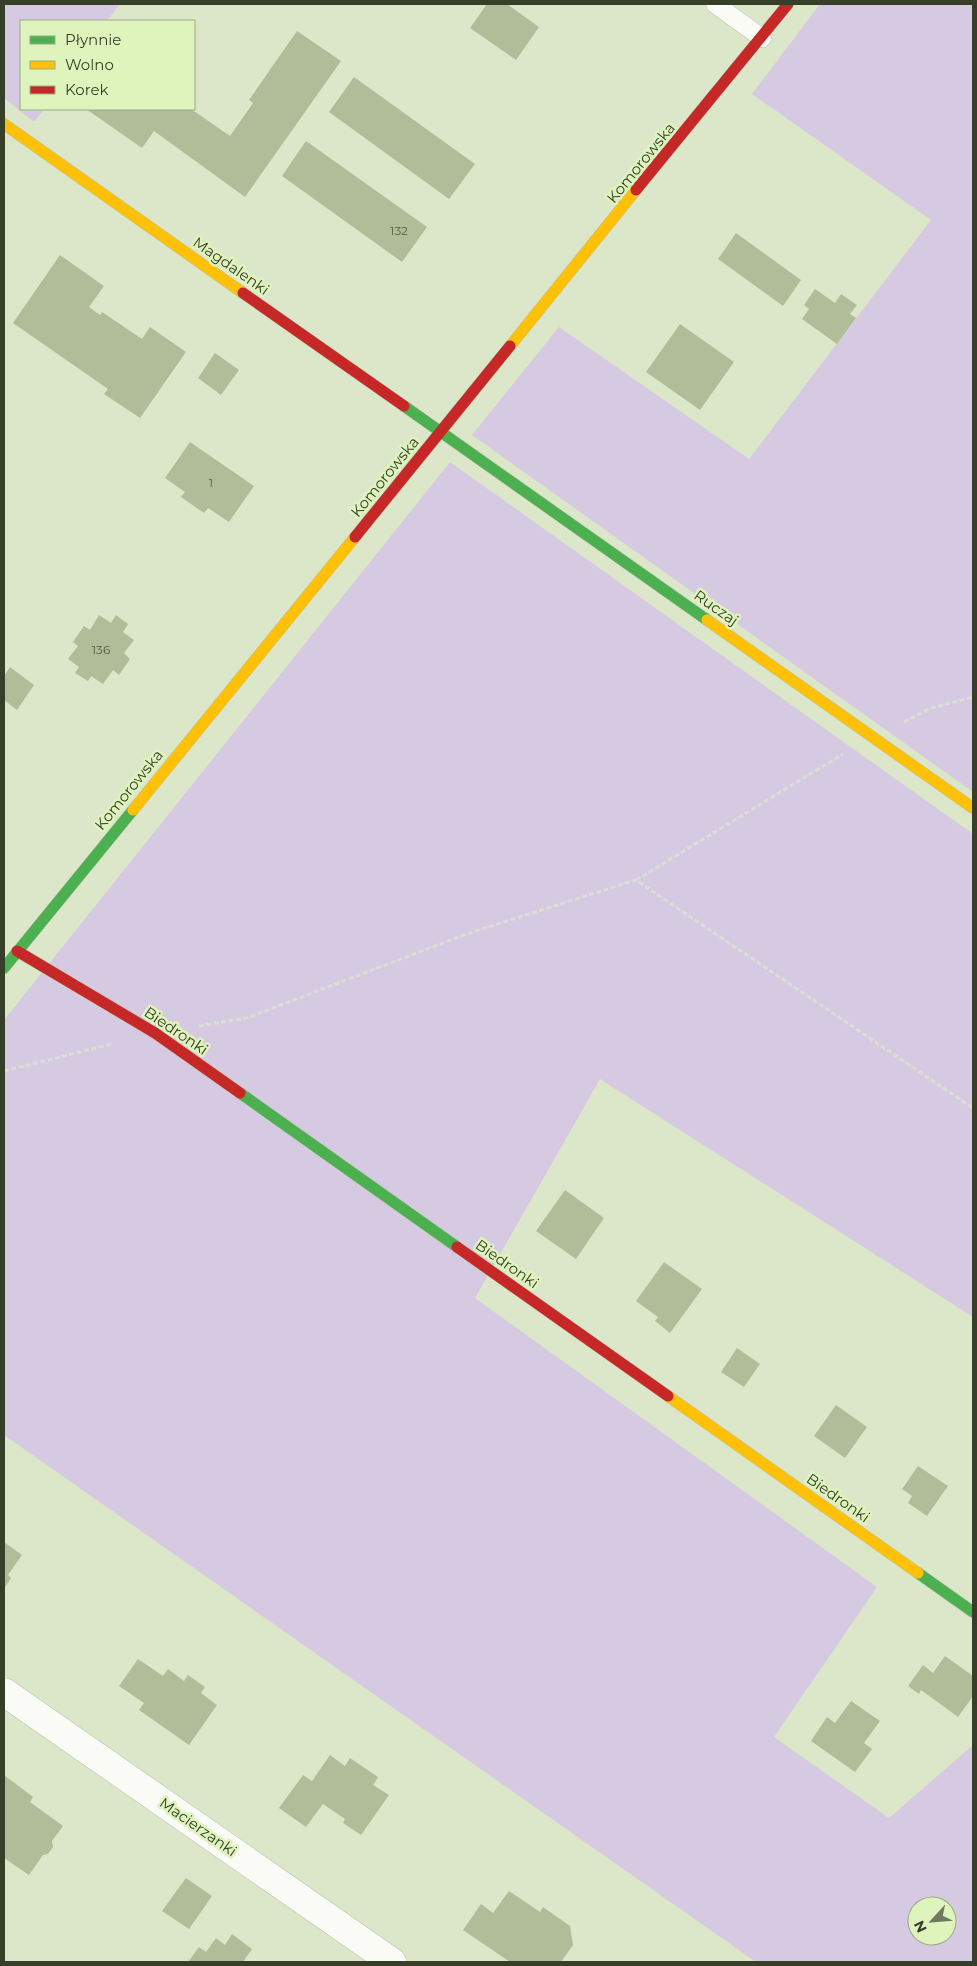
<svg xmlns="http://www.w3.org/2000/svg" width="977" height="1966" viewBox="0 0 977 1966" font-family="Montserrat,sans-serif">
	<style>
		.green { fill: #d5cae2; fill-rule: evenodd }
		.building { fill: #b1bd99 }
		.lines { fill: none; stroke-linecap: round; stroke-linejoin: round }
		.lane-casing { stroke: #bcc4ad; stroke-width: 19 }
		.street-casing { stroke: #bcc4ad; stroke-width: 29 }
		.fast-casing { stroke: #bcc4ad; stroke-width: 12 }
		.slow-casing { stroke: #bcc4ad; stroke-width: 12 }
		.jam-casing { stroke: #bcc4ad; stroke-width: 12 }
		.path { stroke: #daded4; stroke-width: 3; stroke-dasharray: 5 2.5; stroke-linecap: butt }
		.lane { stroke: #fafbf7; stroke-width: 18 }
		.street { stroke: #fafbf7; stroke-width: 28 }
		.fast { stroke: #4caf50; stroke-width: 11 }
		.slow { stroke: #ffc107; stroke-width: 11 }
		.jam { stroke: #c62828; stroke-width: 11 }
		.labels { text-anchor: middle; stroke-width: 5; stroke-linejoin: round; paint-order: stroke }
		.number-label { font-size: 12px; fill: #565e45 }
		.street-label { font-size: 15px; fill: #373f29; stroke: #dff4bc }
	</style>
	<rect width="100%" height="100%" fill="#dce7c9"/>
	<!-- green -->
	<path class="green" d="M4,4H120L107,21H21V109H44L34,122L4,98Z
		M820,4H973V792L472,435L559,327L749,459L931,220L752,94Z
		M450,462L973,834V1317L600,1079L475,1298L877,1587L774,1737L889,1818L973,1745V1962H756L4,1435V1020ZM917,1906H947V1936H917Z"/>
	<!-- building -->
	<path class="building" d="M487,4H507L539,27L516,60L470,28Z
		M297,31L341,61L245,197L154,131L142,148L86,109H191L230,136L253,103L249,100Z
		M354,77L475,164L449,199L329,112Z
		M306,141L427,227L402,262L282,176Z
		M736,233L801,280L783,306L718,259Z
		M60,255L104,286L89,307L100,315L102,312L142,339L150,327L186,352L140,418L104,394L108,389L13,323Z
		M815,289L835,303L841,294L857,305L850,314L856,318L837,344L802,319L809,309L804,305Z
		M680,324L734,362L700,410L646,372Z
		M215,353L239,370L221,395L198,378Z
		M190,442L254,486L229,522L208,508L204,513L181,497L185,492L165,478Z
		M99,615L111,623L116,615L128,624L123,632L134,640L124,653L130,659L119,675L113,670L103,684L91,676L88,681L75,673L79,667L68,659L78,646L73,642L84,626L90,630Z
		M10,667L34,685L17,710L4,700V676Z
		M565,1190L604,1218L576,1259L536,1231Z
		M664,1262L702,1289L670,1333L655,1321L658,1317L636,1301Z
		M737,1348L760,1364L744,1387L721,1372Z
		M836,1405L867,1427L845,1458L814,1436Z
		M918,1466L948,1486L927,1516L908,1503L912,1496L902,1489Z
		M4,1542L22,1555L8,1575L11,1578L4,1589Z
		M945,1656L973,1676V1696L958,1717L921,1690L919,1694L908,1686L923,1665L933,1673Z
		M138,1659L163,1676L168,1669L184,1681L188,1675L205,1687L201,1693L217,1705L189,1745L139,1710L144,1703L119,1686Z
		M851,1701L880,1721L864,1743L872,1749L855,1772L811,1741L827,1717L835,1723Z
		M330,1755L345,1766L350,1758L378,1777L373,1785L389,1795L361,1835L343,1823L345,1819L323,1804L306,1827L279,1808L303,1775L312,1781Z
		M4,1775L33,1797L30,1802L63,1826L52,1841L53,1847L48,1854L43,1855L29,1875L4,1858Z
		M186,1878L212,1896L189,1929L162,1911Z
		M509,1891L540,1912L543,1907L570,1926L573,1945L561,1962H510L463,1930L481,1904L493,1913Z
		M232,1934L252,1949L243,1962H188L199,1947L206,1952L216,1938L225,1945Z"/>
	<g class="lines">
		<!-- lane casing -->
		<g class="lane-casing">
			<path id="lane" d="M715,4L762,38"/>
		</g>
		<!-- street casing -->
		<g class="street-casing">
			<path id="street" d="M4,1692L392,1962"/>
		</g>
		<!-- fast casing -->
		<g class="fast-casing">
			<path id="fast" d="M404,406L707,620
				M4,968L133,810
				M240,1093L457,1247
				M918,1573L973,1612"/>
		</g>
		<!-- slow casing -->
		<g class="slow-casing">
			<path id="slow" d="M4,124L243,293
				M510,346L636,190
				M707,620L973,808
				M133,810L355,537
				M668,1396L918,1573"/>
		</g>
		<!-- jam casing -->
		<g class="jam-casing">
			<path id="jam" d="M636,190L788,4
				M243,293L404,406
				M355,537L510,346
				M17,951L155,1033L240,1093
				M457,1247L668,1396"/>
		</g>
		<!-- path -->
		<path class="path" d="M904,722L931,708L973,697
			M636,880L843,754
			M199,1026L247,1018L466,934L636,880L973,1108
			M4,1071L112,1044"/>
		<!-- lane -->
		<use href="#lane" class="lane"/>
		<!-- street -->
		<use href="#street" class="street"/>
		<!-- fast -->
		<use href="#fast" class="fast"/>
		<!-- slow -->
		<use href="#slow" class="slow"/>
		<!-- jam -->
		<use href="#jam" class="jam"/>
	</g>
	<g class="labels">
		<!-- number labels -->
		<g class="number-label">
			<text x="399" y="235">132</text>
			<text x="211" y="487">1</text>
			<text x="101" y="654">136</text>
		</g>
		<!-- street labels -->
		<g class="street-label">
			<text transform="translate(641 163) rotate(-51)" y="5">Komorowska</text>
			<text transform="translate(231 266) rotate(35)" y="5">Magdalenki</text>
			<text transform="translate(385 477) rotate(-51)" y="5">Komorowska</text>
			<text transform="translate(716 608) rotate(35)" y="5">Ruczaj</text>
			<text transform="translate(129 790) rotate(-51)" y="5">Komorowska</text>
			<text transform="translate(176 1031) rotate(34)" y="5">Biedronki</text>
			<text transform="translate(507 1264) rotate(35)" y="5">Biedronki</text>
			<text transform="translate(838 1498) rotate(35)" y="5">Biedronki</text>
			<text transform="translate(198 1827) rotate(35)" y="5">Macierzanki</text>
		</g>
	</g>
	<!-- border -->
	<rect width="977" height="1966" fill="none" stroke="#373f29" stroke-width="10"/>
	<!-- legend -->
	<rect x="20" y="20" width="175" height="90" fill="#dff4bc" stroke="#9cac81"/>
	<rect x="30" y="36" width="25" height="8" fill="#4caf50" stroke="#9cac81"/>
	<text x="65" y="45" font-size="15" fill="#373f29">Płynnie</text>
	<rect x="30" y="61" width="25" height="8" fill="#ffc107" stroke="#9cac81"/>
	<text x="65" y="70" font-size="15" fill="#373f29">Wolno</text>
	<rect x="30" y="86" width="25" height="8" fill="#c62828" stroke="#9cac81"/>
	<text x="65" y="95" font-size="15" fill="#373f29">Korek</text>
	<!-- north arrow -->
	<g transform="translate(932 1921) rotate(244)"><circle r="24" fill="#dff4bc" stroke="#9cac81"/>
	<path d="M0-4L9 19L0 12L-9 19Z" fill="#717a61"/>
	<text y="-8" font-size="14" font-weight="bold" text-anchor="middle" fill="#373f29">N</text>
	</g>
</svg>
